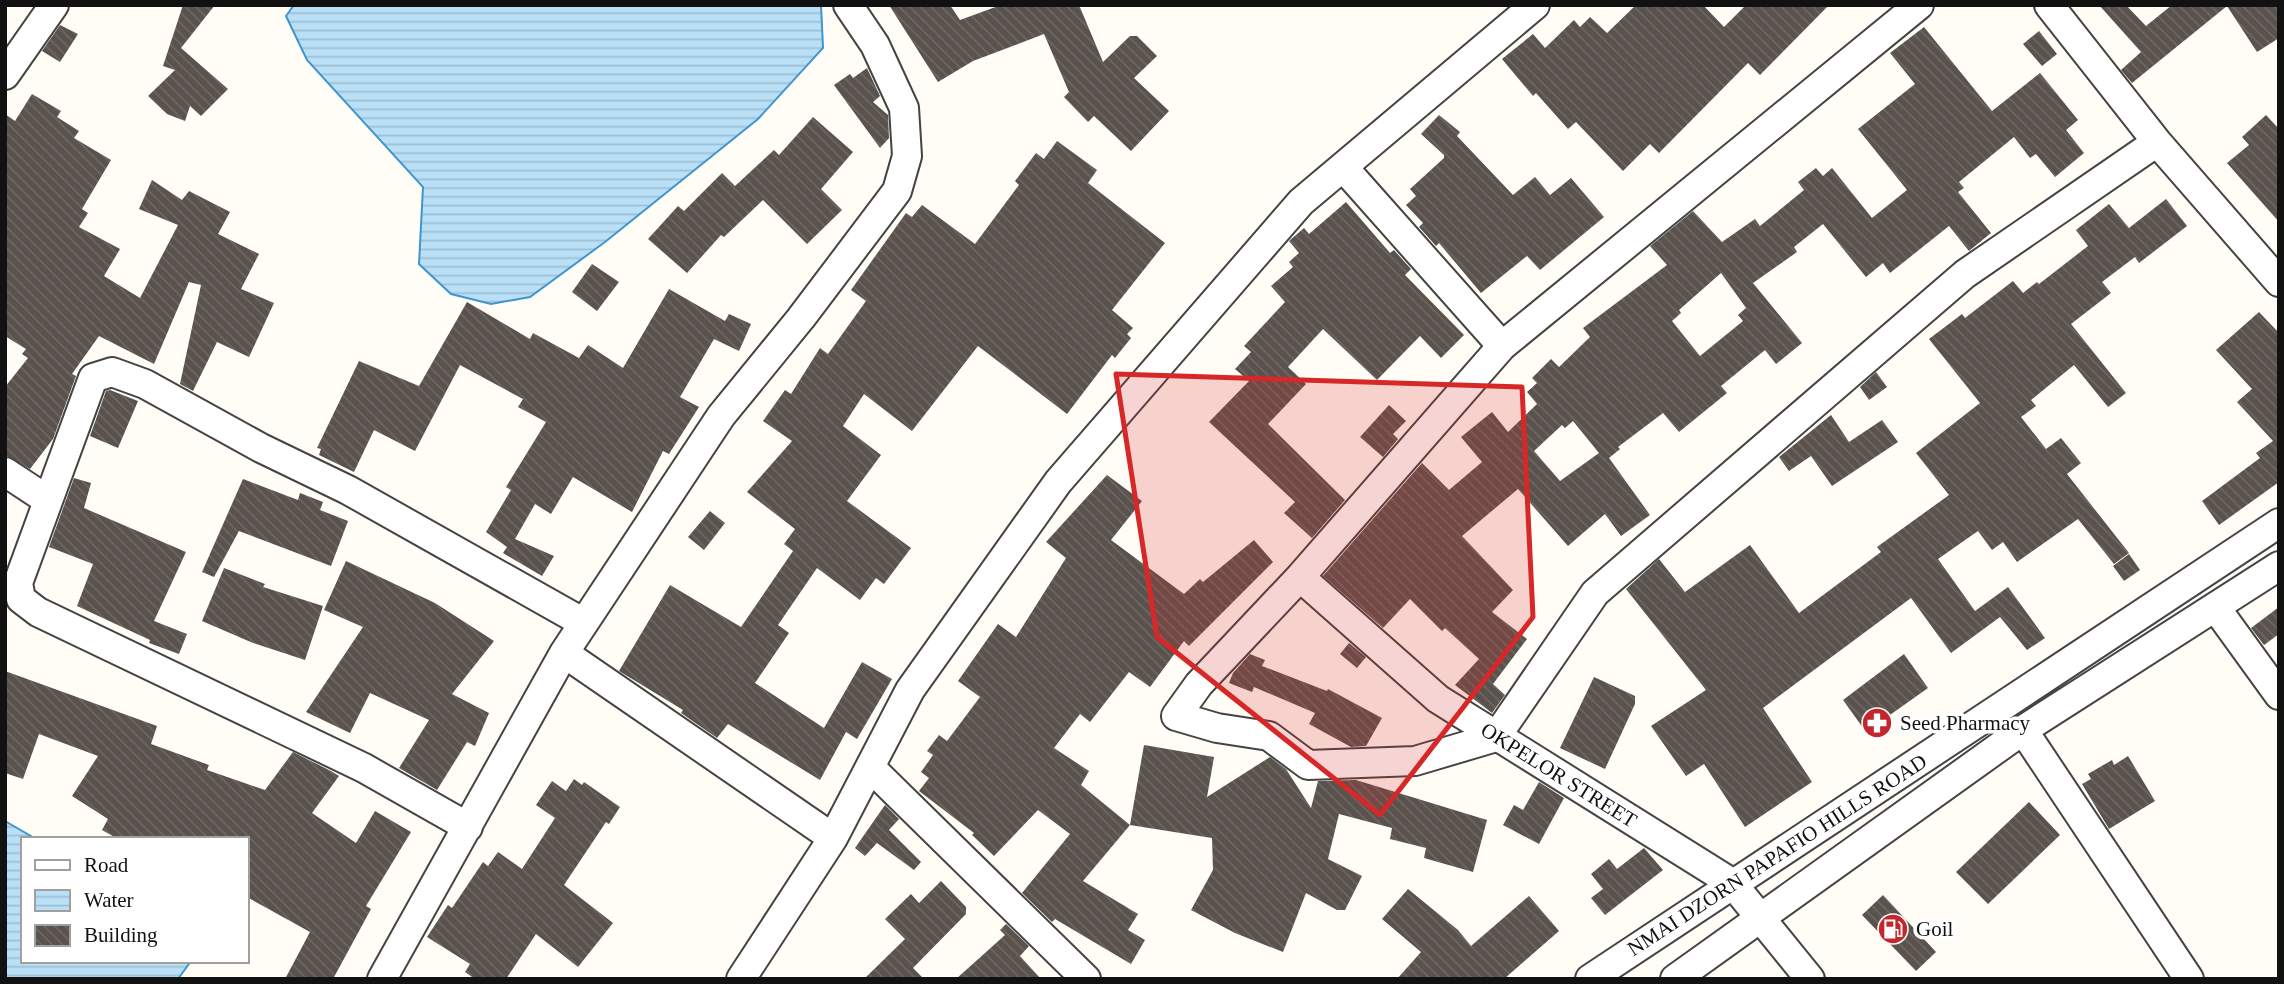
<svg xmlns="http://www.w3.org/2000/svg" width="2284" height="984" viewBox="0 0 2284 984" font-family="Georgia,serif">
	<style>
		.water { fill: url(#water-rules); stroke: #3f96cf; stroke-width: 2 }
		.building { fill: url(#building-back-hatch); fill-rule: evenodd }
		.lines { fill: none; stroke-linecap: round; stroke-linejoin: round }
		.minor-casing { stroke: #444; stroke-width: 32 }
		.minor { stroke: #fff; stroke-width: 28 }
		.marked { fill: #d62828; fill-opacity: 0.2; stroke: #d62828; stroke-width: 5; stroke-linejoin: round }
		.labels { text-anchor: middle; stroke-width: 7; stroke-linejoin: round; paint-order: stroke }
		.poi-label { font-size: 21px; fill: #111; stroke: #fff; text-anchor: start }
		.street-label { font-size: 21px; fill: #111; stroke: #fff }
	</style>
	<defs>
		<pattern id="water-rules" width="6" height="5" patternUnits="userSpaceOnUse" patternTransform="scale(1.75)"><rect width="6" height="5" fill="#b9e0f7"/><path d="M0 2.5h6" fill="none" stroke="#9ebfd3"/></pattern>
		<pattern id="building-back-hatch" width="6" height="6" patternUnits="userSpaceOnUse" patternTransform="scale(1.75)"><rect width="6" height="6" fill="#5a524d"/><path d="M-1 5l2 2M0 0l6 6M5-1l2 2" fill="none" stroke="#6d6662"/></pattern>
	</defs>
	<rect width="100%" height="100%" fill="#fffdf5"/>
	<!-- water -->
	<path class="water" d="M294,5H821L823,48L758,119L605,242L530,297L491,304L451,294L419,264L423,187L307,60L286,16Z
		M5,821L36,839H23V961H191L178,979H5Z"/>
	<!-- building -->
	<path class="building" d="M183,5H215L181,48L228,89L201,116L190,106L185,121L167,114L148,96L175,70L163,66Z
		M889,5H950L960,20L1001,5H1079L1103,62L1130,36H1137L1157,56L1134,78L1169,111L1131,151L1094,116L1088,122L1064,97L1069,92L1044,34L973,61L938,82Z
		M1636,5H1703L1724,27L1746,5H1829L1760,75L1748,63L1659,153L1650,144L1623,171L1576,122L1568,129L1536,93L1533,96L1502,59L1533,34L1545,48L1574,20L1580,27L1590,17L1607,33Z
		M2099,5H2126L2146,26L2172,5H2279V38L2257,52L2227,6L2132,83L2121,70L2141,52Z
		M60,25L78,34L60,62L42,51Z
		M1924,27L1992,111L2040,73L2078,120L2066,130L2084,153L2055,177L2036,154L2030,158L2014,137L1959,182L1964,188L1958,192L1991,233L1969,251L1949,226L1890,273L1883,263L1866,277L1823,224L1794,247L1797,252L1753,283L1802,343L1776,364L1765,350L1721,386L1727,393L1679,432L1663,413L1618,447L1620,449L1609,458L1650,515L1621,536L1605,514L1568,546L1518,489L1462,536L1513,590L1492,612L1527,639L1493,684L1505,695L1492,713L1455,685L1479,659L1445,628L1442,631L1410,599L1383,628L1323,576L1422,463L1449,490L1482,462L1461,437L1492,412L1508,432L1537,404L1527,392L1537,383L1532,378L1551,359L1559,367L1590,337L1583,328L1667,265L1650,246L1693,211L1722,242L1755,219L1760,226L1804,190L1798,182L1816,168L1823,176L1832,168L1872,218L1907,190L1858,129L1915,84L1890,53ZM1721,273L1746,308L1738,315L1743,321L1700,356L1672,321L1681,313L1679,310ZM1573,421L1599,453L1560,481L1534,451L1562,425L1565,428Z
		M2039,31L2057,54L2042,66L2023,44Z
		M867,68L880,96L873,102L888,115L889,138L880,148L834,85L850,74L853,78Z
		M32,94L61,111L57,117L79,131L74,138L111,160L82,209L88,213L79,227L120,249L104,276L140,298L178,225L139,209L152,180L182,200L189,191L230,212L218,234L259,254L241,289L274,303L249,357L217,342L193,391L180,384L201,285L189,282L154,364L99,336L72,374L76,376L53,439L30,469L5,455V387L28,358L22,354L26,349L5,336V114L15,121Z
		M1439,115L1460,132L1457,136L1513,195L1535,177L1550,195L1571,178L1604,217L1540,270L1527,256L1481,293L1439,243L1436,246L1419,227L1423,223L1406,205L1416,196L1410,189L1444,158V155L1421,134Z
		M2266,115L2279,129V222L2227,163L2249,145L2242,137Z
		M813,117L853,152L821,189L842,210L807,244L763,200L724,237L721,235L687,273L648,239L678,206L684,211L722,173L735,186L774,150L779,155Z
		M1057,141L1097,170L1088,183L1165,243L1112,310L1133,328L1127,334L1131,338L1115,358L1112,355L1067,414L978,346L912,431L864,394L843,426L881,455L847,501L911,548L884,584L876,578L860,600L817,568L778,625L789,633L755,683L824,728L862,662L892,679L857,739L846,732L820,780L728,724L717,738L681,713L683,710L619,671L670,585L741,627L793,551L784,544L795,529L747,492L792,441L763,421L785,390L791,394L820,348L828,354L866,301L851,290L906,213L912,217L922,205L975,244L1019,185L1015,181L1036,153L1044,159Z
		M2166,199L2187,226L2139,263L2135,257L2102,282L2111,293L2071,324L2126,393L2108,407L2074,365L2031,400L2036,406L2021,417L2046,449L2061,438L2081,463L2067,474L2129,553L2114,564L2078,519L2017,562L2003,542L1992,550L1978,531L1938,559L1975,611L2008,587L2045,638L2027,650L2000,617L1951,653L1911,598L1763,708L1812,782L1745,827L1704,764L1686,776L1651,726L1706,690L1626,589L1659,559L1685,592L1750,545L1799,613L1881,552L1877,547L1949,495L1916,453L1980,403L1929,339L1962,314L1965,318L2013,281L2023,293L2037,282L2039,284L2088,246L2076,230L2109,204L2129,228Z
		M1346,202L1390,253L1394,250L1411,269L1405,275L1464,335L1441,358L1420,336L1377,380L1323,329L1288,367L1306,384L1268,424L1345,500L1312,538L1284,513L1295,502L1209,422L1249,381L1235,369L1251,352L1244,346L1285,302L1271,286L1293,267L1289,262L1299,253L1289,241L1304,228L1309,234Z
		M592,264L619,282L597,311L572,292Z
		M669,289L725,321L729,314L751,324L739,351L714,339L680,397L699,407L669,454L663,451L632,512L573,477L551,514L535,504L515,539L554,556L542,576L503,553L507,547L486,532L511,490L506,487L546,422L518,407L523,399L460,365L415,451L374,430L354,472L319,455L321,449L317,448L359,361L419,386L467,302L530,339L533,333L579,358L588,345L623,368Z
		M2259,312L2279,333V482L2219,525L2202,501L2260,458L2256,453L2273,441L2237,402L2252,389L2216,350Z
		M1876,372L1887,387L1869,400L1860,387Z
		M110,390L138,401L118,448L90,436L106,391Z
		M1389,405L1406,421L1393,434L1398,439L1383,457L1360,437Z
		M1831,415L1849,442L1882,420L1898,442L1832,486L1811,456L1789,471L1779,457Z
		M1107,475L1142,501L1111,540L1184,594L1200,579L1203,582L1254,540L1273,562L1189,646L1184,641L1150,687L1129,672L1090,722L1080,714L1054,748L1089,771L1081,785L1130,825L1083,881L1138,914L1128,930L1145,940L1131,964L1055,919L1052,922L1022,893L1070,834L1038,810L994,856L972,835L974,833L919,791L929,778L921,772L933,755L927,751L939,735L947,741L980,697L958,681L998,624L1016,637L1066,558L1046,542Z
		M74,478L91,483L84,508L186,552L154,621L187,634L179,654L149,643L150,640L77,606L93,564L49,547Z
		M243,479L298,500L300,493L323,502L320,510L348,521L331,566L239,531L214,577L202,572Z
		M710,511L725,523L704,550L688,537Z
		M2129,554L2140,570L2124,581L2113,566Z
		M346,561L435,603L494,641L452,694L489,713L475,746L467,742L437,790L399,768L429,720L370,693L350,733L306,712L363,627L324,610Z
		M224,568L265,584L263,587L323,606L305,660L253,643L202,621Z
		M2279,607V634L2264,645L2251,628Z
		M1349,643L1366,657L1357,668L1340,654Z
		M1250,654L1265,660L1262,666L1327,691L1328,689L1382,718L1366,746L1351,747L1309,724L1315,713L1254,687L1252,692L1229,683L1233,673Z
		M1904,654L1928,688L1866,732L1843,700Z
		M5,671L157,726L151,744L209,765L207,770L265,790L293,752L331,771L339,776L312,813L356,843L375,811L411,832L366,906L371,909L333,979H285L310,932L247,897V839H118L102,830L108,819L72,796L98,756L39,734L23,779L5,773Z
		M1594,677L1635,696V704L1605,769L1560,748Z
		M1144,745L1214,757L1207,797L1270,757L1286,769L1311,808L1318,781L1356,780L1487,820L1473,872L1424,858L1426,848L1390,839L1392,828L1339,814L1328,859L1362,876L1345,910H1337L1306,893L1283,952L1235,933L1191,910L1213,870L1212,838L1130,825Z
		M2128,756L2155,801L2109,829L2082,784L2091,779L2088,774L2112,760L2114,765Z
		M574,779L582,785L584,782L620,807L609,824L606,822L564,885L613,923L578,967L536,934L506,979H475L465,972L470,964L427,937L448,905L452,908L483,862L488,866L498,852L522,869L555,818L536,805L552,781L566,791Z
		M1539,782L1564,798L1539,844L1503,825L1514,805L1523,810Z
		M2029,802L2060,835L1988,904L1956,872Z
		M885,805L899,819L889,830L921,862L914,870L877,843L865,856L855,848Z
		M1644,848L1663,870L1605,915L1591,898L1603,889L1591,874L1609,859L1617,869Z
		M941,881L966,907V914L913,968L924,979H864L905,939L885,919L911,894L919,903Z
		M1408,889L1458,930L1471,946L1529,896L1559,931L1504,979H1397L1421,952L1382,919Z
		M1883,895L1936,952L1916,971L1862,915Z
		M1006,924L1029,946L1020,956L1041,979H956L1005,935L1000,930Z"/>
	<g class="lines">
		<!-- minor casing -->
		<g class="minor-casing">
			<path id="minor" d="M1919,5L1502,346L1300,577L1199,684L1176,716L1217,728L1269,736L1308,765L1415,761L1496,737L1595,593L1965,274L2157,142
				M2049,5L2157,142L2279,282
				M5,75L54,5
				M1343,167L1502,346
				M5,472L46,499
				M1300,577L1438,699L1732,883L1810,979
				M2216,608L2279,695
				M564,653L721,416L801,318L897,191L907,156L904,108L875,45L848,5
				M2023,730L2189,979
				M870,767L1086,979
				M468,827L364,768L38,612L21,599L18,583L93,378L112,372L145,384L261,448L348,490L584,623
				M382,979L564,653L833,838
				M741,979L833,838L910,690L1058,482L1301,202L1535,5
				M1590,979L2279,523
				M1675,979L2023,730L2279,566"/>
		</g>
		<!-- minor -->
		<use href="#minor" class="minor"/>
	</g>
	<!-- marked area -->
	<path class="marked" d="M1116,374L1522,387L1533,617L1380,815L1157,637Z"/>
	<!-- icons -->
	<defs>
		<g id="pharmacy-disc" transform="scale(1.575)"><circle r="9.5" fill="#c4262e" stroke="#fff"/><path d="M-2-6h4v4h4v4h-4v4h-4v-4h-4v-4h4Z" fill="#fff"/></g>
		<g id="fuel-disc" transform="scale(1.575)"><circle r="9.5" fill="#c4262e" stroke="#fff"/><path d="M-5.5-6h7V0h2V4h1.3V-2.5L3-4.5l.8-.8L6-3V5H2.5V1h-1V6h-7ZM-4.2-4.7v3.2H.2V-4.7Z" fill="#fff"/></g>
	</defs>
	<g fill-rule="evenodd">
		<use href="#pharmacy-disc" x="1877" y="723"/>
		<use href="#fuel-disc" x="1893" y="929"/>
	</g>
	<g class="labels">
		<!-- poi labels -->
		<g class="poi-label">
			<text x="1900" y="730">Seed Pharmacy</text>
			<text x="1916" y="936">Goil</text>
		</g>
		<!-- street labels -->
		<g class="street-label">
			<text transform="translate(1559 775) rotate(32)" y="7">OKPELOR STREET</text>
			<text transform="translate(1777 855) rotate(-33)" y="7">NMAI DZORN PAPAFIO HILLS ROAD</text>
		</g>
	</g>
	<!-- border -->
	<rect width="2284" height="984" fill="none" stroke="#111111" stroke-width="14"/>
	<!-- legend -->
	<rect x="21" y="837" width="228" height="126" fill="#ffffff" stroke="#a0a0a0" stroke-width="2"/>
	<rect x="35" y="860" width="35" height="10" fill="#ffffff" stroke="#a0a0a0" stroke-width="2"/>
	<text x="84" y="872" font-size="21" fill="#111111">Road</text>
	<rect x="35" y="890" width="35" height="21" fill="url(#water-rules)" stroke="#a0a0a0" stroke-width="2"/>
	<text x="84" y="907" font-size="21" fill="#111111">Water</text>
	<rect x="35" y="925" width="35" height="21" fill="url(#building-back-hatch)" stroke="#a0a0a0" stroke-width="2"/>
	<text x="84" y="942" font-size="21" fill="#111111">Building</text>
</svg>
